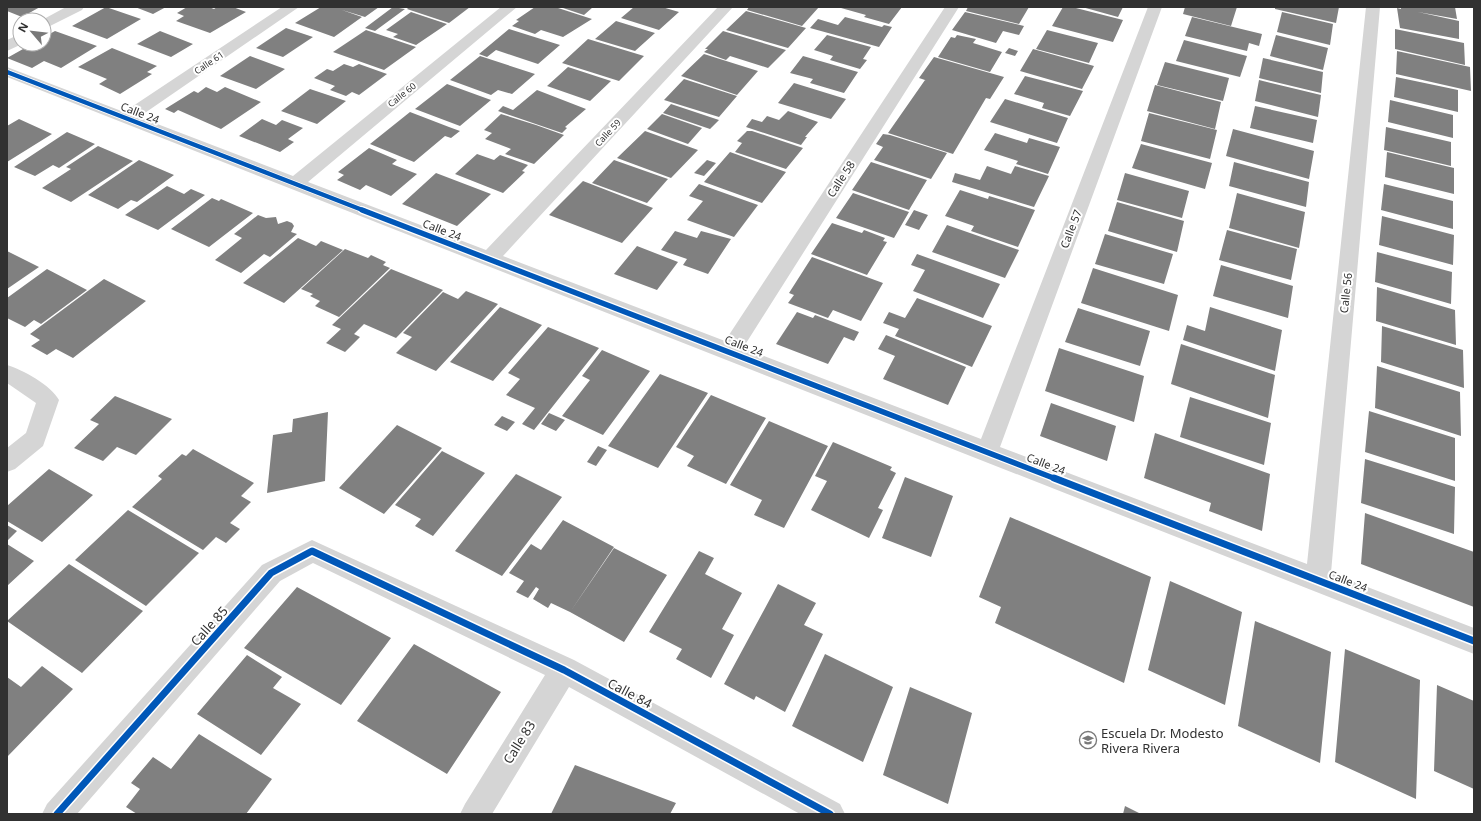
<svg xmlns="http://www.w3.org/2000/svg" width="1481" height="821" viewBox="0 0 1481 821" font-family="'Noto Sans',sans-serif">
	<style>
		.building { fill: #808080 }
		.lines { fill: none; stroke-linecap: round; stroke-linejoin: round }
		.minor { fill: #d5d5d5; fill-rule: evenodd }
		.cycleway-far2-casing { stroke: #fff; stroke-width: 6 }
		.cycleway-far1-casing { stroke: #fff; stroke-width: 8 }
		.cycleway-casing { stroke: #fff; stroke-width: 10 }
		.cycleway-far2 { stroke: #0057b8; stroke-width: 4.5 }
		.cycleway-far1 { stroke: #0057b8; stroke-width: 5.5 }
		.cycleway { stroke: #0057b8; stroke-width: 7 }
		.labels { text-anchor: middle; stroke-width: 4; stroke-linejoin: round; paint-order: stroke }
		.far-street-label { font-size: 9px; fill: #313131; stroke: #fff }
		.street-label { font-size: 11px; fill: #313131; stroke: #fff }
		.near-street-label { font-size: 13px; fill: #313131; stroke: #fff }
		.near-poi-label { font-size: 13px; fill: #313131; stroke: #fff; text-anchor: start }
	</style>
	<rect width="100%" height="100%" fill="#fff"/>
	<!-- building -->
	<path class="building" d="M7,7H40L22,17L7,11Z
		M106,7L141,19L107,39L72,26Z
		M135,7H166L153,14Z
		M187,7H209L214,9L217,7H233L246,12L210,33L176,21L184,16L177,13Z
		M321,7H379L365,17L342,10L362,17L334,37L295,23Z
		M393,7L405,9L375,31L365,28Z
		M409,7H470L449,23L407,9Z
		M535,7H555L592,19L563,37L541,30L535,34L512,26L519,21L516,20Z
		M560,7H593L584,15Z
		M634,7H662L679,12L659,30L621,18Z
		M749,7H819L802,26L747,10Z
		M843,7H902L889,24L864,17L866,15L841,8Z
		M968,7H1029L1019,24L966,11Z
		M1063,7H1072L1123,20L1113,42L1052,26Z
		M1082,7H1123L1118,17Z
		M1185,7H1237L1231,26L1183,14Z
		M1275,7H1339L1336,23L1275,9Z
		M1401,7H1455L1457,19L1418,12L1459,21V39L1400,28L1397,8L1401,9Z
		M746,11L806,28L788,48L726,30Z
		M411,12L447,24L416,45L393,37L398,34L386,30Z
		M965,12L1024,26L1019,35L1003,31L996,43L952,30Z
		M1282,12L1333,24L1330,45L1277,32Z
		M845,17L882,27L884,25L892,27L879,47L810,28L818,19L838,25Z
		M1192,17L1262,34L1259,46L1249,43L1247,51L1185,36Z
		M616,21L655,33L635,51L595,39Z
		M286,28L313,37L283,57L256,48Z
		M509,29L560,45L538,64L496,50L487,57L479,54Z
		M1395,29L1464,43L1465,65L1395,49Z
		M366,30L416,47L384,70L333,52Z
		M1047,30L1098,43L1089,63L1036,49Z
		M55,31L97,46L61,68L44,61L32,68L7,58L32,44H44V37Z
		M160,31L193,44L171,57L137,44Z
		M723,31L786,50L768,68L730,56L726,60L704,52L708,49H705Z
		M827,35L871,47L863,59L867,60L860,69L830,60L833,56L814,50Z
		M957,35L976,39L973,43L1002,52L990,72L938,57L951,37L955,38Z
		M1276,35L1328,48L1323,70L1270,56Z
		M588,39L644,56L619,81L562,63Z
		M1184,40L1247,56L1240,77L1176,61Z
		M112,48L157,66L147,72L152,74L120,94L99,84L107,79L78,67Z
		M1009,48L1018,51L1015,56L1005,53Z
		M1033,49L1094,66L1082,89L1020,71Z
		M1397,51L1470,67L1471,91L1396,74Z
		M704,54L758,71L737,95L681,76Z
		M250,56L285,69L256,89L220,76Z
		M480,56L535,74L512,94L498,90L491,95L450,80Z
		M803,56L858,72L844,93L810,83L813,79L790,73Z
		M934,57L1004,77L990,99L986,98L953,154L888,133L925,80L943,86L919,78Z
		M1263,58L1323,72L1321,93L1259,78Z
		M1165,62L1229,78L1223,101L1157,85Z
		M344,64L353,67L359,64L387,74L359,95L352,92L346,96L330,90L335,86L314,78L327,69L333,71Z
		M568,67L611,81L590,101L547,86Z
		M1025,76L1083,91L1070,116L1042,108L1044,103L1014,94Z
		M1396,77L1458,90V112L1394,97Z
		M684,79L737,96L719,117L664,100Z
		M1259,80L1321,95L1318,117L1255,101Z
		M794,83L846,99L831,119L778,103Z
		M447,84L491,100L460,126L415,109Z
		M1155,85L1221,102L1215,129L1147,111Z
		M206,87L217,92L225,87L261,102L221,129L178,110L174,113L165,109L194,91L198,93Z
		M310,89L346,101L317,124L281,111Z
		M537,90L586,109L565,127L567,128L562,133L498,111L503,106L513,110Z
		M1005,99L1068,118L1057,143L990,122Z
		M1390,100L1453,115V138L1388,122Z
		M671,104L719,120L710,129L663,113Z
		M1255,106L1317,120L1313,143L1250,128Z
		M788,111L818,122L805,137H807L801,145L746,127L752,119L762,122L767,116L779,120Z
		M410,112L449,127L460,131L451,138L445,136L414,162L370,144Z
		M1149,113L1217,130L1210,159L1141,141Z
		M501,114L536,125L564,135L534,164L505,154L511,149L485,139L492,133L484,130Z
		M662,114L702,128L688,144L647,129Z
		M19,119L52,134L7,162V126Z
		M262,119L276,125L282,120L303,128L288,139L294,142L280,152L239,136Z
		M1386,127L1451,142V166L1384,150Z
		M1233,129L1314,151L1309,179L1226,156Z
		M645,131L698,150L671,178L617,158Z
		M747,131H752L803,148L786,169L735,152L742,143L737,141Z
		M67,132L95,144L59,168L53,165L35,176L14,167Z
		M995,133L1027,143L1029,138L1060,147L1048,174L1016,164L1018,161L984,150Z
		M883,134L890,135L947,153L931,179L874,160L883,147L876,144Z
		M1141,144L1212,163L1205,189L1132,168Z
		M98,146L133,161L71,202L42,188L71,169L66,167Z
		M369,148L397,160L392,164L417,174L391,196L366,185L360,190L337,180L344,175L338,172Z
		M730,152L786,172L762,203L704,182Z
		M1387,152L1454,168V194L1385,177Z
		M477,154L494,160L500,155L528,165L522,171L525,172L503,193L455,174Z
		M139,160L174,175L137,202L131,200L118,209L88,195Z
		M614,160L668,179L647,203L592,183Z
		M707,160L716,163L704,176L694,173Z
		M871,162L927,180L909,210L852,190Z
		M1234,162L1309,182L1306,207L1229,186Z
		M987,166L1011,174L1015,166L1049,176L1034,207L952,182L955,173L980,180Z
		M436,173L491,194L457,226L402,204Z
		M1125,173L1189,191L1182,218L1117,200Z
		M583,181L653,208L622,243L549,215Z
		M699,184L758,205L734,237L687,220L703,201L689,196Z
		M1384,184L1453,201V229L1381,210Z
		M167,186L184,194L191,189L205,195L158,230L125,215Z
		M960,190L988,199L989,196L1035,210L1018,247L971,231L974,226L945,216Z
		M853,193L909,212L894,238L836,218Z
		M1237,193L1305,212L1299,248L1229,228Z
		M212,198L219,201L221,199L253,213L209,247L171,229Z
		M1117,202L1184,221L1177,252L1108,231Z
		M914,210L928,215L919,230L905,225Z
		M258,215L266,218L276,217L278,224L287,221L292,223L294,226L291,232L297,234L270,257L264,254L241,273L215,260L242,238L234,234Z
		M1382,216L1454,235L1453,265L1379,245Z
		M832,223L862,233L864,230L885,238L883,241L887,242L867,275L811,254Z
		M947,225L1019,250L1005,278L932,252Z
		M1227,230L1297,249L1291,280L1219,260Z
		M675,231L697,238L701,231L731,239L708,274L683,265L687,259L661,250Z
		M1105,234L1173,254L1164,284L1095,264Z
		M298,238L316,246L321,241L343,250L284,303L243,283Z
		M637,246L678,262L657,290L614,274Z
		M345,249L368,258L371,255L386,262L383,265L390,268L339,317L315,306L320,301L310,296L313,294L301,289Z
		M7,251L39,267L7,289Z
		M1377,252L1452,272L1451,304L1375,282Z
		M917,254L1000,284L983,318L913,291L925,270L911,265Z
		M812,257L883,283L861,321L833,310L828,318L788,303L794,295L789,293Z
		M1221,265L1293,286L1288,318L1213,296Z
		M1093,268L1178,295L1169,331L1081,303Z
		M47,269L87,290L41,324L34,320L25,327L7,318V298Z
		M391,269L443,290L396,338L364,324L354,334L360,337L345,352L326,343L341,329L332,325Z
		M104,279L146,301L73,358L56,349L47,355L31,346L40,340L30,334Z
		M1377,287L1455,310L1456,345L1376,321Z
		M466,291L498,304L436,371L396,353L412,337L403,333L443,292L458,299Z
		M917,298L992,326L972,367L895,336L899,329L883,323L889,312L905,318Z
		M500,307L542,325L493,381L450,362Z
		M1210,307L1282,330L1275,371L1183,340L1187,325L1205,331Z
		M1078,308L1150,331L1140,366L1065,342Z
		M797,312L813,318L815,315L859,332L854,341L844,337L828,364L776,344Z
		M1382,326L1463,350L1464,388L1381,362Z
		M548,327L599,348L534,430L522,424L535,408L506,395L520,379L508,373Z
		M886,335L966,367L948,405L883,379L895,356L878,349Z
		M1181,344L1275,375L1268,418L1171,384Z
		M1059,348L1144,376L1134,422L1045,391Z
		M602,350L650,371L603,435L562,416L590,380L582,376Z
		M1377,366L1460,392L1461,436L1375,408Z
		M660,374L708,393L658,468L608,446Z
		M711,395L766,418L726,484L687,466L694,456L676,447Z
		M115,396L172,419L136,455L117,447L103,461L74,448L99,424L90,420Z
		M1190,397L1271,423L1264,465L1180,437Z
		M1051,403L1116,426L1107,461L1040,436Z
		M1369,411L1455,438V481L1365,452Z
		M328,412L325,481L267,493L273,435L292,432L293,419Z
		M549,413L565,420L556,431L541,424Z
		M502,416L515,422L507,431L494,425Z
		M769,421L828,446L784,528L754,515L762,500L730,485Z
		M397,425L442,448L384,514L339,488Z
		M1155,433L1270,474L1262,531L1209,511L1211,503L1144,478Z
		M833,442L892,467L890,470L896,473L878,508L883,510L869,538L811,510L827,481L815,476Z
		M598,446L607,450L596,466L587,462Z
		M193,449L254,483L241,496L251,502L230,523L240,529L226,543L216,537L203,550L132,507L162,479L158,476L182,454L186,456Z
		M442,451L485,473L433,536L415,526L421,519L395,505Z
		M1365,459L1455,487L1454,534L1361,503Z
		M49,469L93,495L42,542L7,521V506Z
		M516,474L562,497L502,576L455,551Z
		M905,477L953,496L931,557L882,538Z
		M128,510L199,553L146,606L75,560Z
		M1365,513L1474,552V607L1361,564Z
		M1010,517L1151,577L1124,683L995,623L1001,607L979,597Z
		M563,520L614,547L570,612L551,603L548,608L533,599L539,589L536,587L528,598L516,592L524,581L509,573L531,544L541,550Z
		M7,525L17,531L7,541Z
		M7,544L34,561L7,586Z
		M614,548L667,575L624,642L570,612Z
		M699,551L714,558L705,574L742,593L722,629L734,635L711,678L676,659L682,649L649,632Z
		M69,564L143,611L82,673L7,621Z
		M1170,581L1242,612L1225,705L1148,670Z
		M778,584L816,603L804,625L823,634L785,712L756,696L754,700L724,684Z
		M297,587L391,638L341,705L244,648Z
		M1255,621L1331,652L1320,763L1238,726Z
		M414,644L501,692L447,774L357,721Z
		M1345,649L1420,680L1416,799L1335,762Z
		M825,654L893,687L863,762L792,726Z
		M247,655L282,677L273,688L301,704L261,755L197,714Z
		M42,666L73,689L7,757V677L21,687Z
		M1437,685L1474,701V789L1434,771Z
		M910,687L972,713L948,804L883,775Z
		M199,734L272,779L246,814H137L126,807L140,789L131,783L153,757L171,769Z
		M575,765L676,803L670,814H551Z
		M1125,806L1141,814H1123Z"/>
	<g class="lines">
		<!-- minor -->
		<path class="minor" d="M66,7H84L82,10L44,29V20H42Z
			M282,7H299L139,117L293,176L501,7H517L308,182L486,250L718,7H733L503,256L725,341L945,7H959L743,348L981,439L1148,7H1162L1000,447L1307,564L1366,7H1380L1331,573L1474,628V654L7,77V67L124,112Z
			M20,34V44H22L7,51V40Z
			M7,365C23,370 51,385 59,400L43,446L15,469L7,472V448L26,433L36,403L7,383Z
			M312,540L574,660L840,804L845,814H800L569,687L492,814H460L465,804L545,675L313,563L280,581L77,814H42L47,804L262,565Z"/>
		<!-- cycleway-far2 casing -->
		<g class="cycleway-far2-casing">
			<path id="cycleway-far2" d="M7,72L365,211"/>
		</g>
		<!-- cycleway-far1 casing -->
		<g class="cycleway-far1-casing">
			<path id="cycleway-far1" d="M362,210L1056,479"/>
		</g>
		<!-- cycleway casing -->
		<g class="cycleway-casing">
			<path id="cycleway" d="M1054,478L1474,641
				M57,814L271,573L312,551L564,670L830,814"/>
		</g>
		<!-- cycleway-far2 -->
		<use href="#cycleway-far2" class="cycleway-far2"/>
		<!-- cycleway-far1 -->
		<use href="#cycleway-far1" class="cycleway-far1"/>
		<!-- cycleway -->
		<use href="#cycleway" class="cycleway"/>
	</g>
	<!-- icons -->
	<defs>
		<g id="school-ring" transform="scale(0.9)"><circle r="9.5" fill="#fff" stroke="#797979" stroke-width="1.5"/><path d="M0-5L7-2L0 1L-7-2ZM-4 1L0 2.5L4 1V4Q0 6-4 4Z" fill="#797979"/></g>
	</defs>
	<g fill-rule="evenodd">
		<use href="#school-ring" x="1088" y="740"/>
	</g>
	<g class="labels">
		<!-- far-street labels -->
		<g class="far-street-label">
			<text transform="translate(209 63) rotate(-34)" y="3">Calle 61</text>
			<text transform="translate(402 95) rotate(-39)" y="3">Calle 60</text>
			<text transform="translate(608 133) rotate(-47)" y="3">Calle 59</text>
		</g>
		<!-- street labels -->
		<g class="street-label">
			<text transform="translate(140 113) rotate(21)" y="4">Calle 24</text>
			<text transform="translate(841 179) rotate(-57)" y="4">Calle 58</text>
			<text transform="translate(1071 229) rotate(-69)" y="4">Calle 57</text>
			<text transform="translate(442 230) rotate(21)" y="4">Calle 24</text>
			<text transform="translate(1346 293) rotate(-84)" y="4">Calle 56</text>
			<text transform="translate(744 346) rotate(21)" y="4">Calle 24</text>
			<text transform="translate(1046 464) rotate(21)" y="4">Calle 24</text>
			<text transform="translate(1348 581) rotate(21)" y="4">Calle 24</text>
		</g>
		<!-- near-street labels -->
		<g class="near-street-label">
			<text transform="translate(209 626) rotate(-48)" y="5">Calle 85</text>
			<text transform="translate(630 693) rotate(28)" y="5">Calle 84</text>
			<text transform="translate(519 742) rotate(-58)" y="5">Calle 83</text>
		</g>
		<!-- near-poi labels -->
		<g class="near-poi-label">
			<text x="1101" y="738">Escuela Dr. Modesto<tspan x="1101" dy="15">Rivera Rivera</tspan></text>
		</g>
	</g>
	<!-- border -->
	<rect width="1481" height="821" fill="none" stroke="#313131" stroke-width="16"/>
	<!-- north arrow -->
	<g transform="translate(32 32) rotate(298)"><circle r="19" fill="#ffffff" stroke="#adadad"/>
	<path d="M0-3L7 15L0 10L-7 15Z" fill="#797979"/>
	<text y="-6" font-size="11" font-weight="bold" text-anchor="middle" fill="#313131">N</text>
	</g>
</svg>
